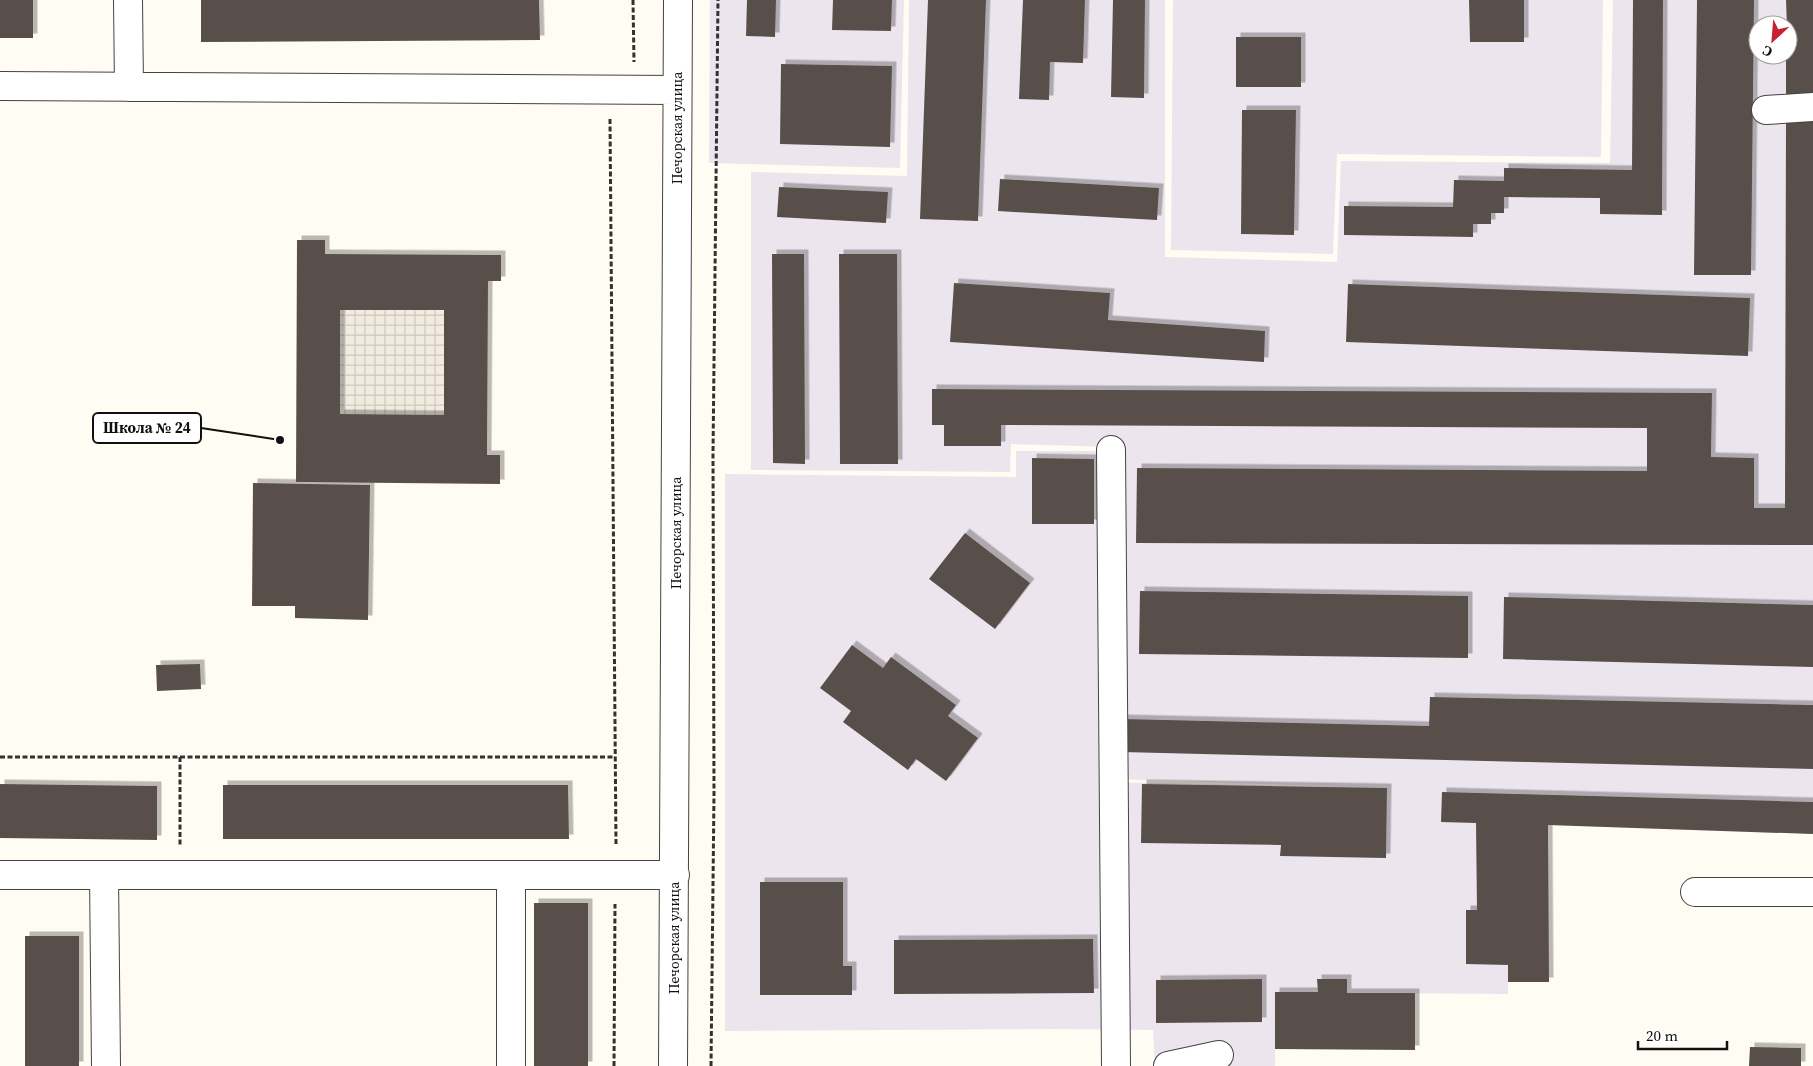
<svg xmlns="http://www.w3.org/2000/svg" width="1813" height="1066" viewBox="0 0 1813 1066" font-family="'Source Serif 4',serif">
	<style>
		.industrial { fill: #ede5ee; fill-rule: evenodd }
		.plaza { fill: url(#plaza-grid) }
		.building { fill: #59504c; fill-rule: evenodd; filter: url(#shadow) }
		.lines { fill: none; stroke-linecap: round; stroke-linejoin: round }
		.minor-casing { stroke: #434343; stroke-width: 30 }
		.path { stroke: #323232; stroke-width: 3; stroke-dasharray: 5 2.5; stroke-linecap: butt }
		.minor { stroke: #fff; stroke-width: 28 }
		.labels { text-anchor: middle; stroke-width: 5; stroke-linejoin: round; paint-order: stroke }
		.street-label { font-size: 14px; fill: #101010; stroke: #fff }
		.leader { fill: none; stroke: #101010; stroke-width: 2 }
		.callout-dot { fill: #101010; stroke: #fff; stroke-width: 2 }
		.callout { fill: #fff; stroke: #101010; stroke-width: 2 }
		.callout-label { font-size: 15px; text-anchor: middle; font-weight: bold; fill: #101010 }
	</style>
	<defs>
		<pattern id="plaza-grid" width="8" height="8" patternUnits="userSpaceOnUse" patternTransform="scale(1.25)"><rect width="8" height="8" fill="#f1ebe0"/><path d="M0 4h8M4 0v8" fill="none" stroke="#cec8bf"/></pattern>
		<filter id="shadow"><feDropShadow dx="4.5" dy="-4.5" stdDeviation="0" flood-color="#0004"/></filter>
	</defs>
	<rect width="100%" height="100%" fill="#fffcf3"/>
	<!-- industrial -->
	<path class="industrial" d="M710,0H904L900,168L709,163Z
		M909,0H1165V257L1337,262L1341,161L1610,163L1613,0H1813V834L1548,825L1549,982H1508V994L1347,993V979H1318V992L1276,1012L1275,1066H1155L1153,1030L1055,1029L725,1031V474L1016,477V451H1102L1103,782L1345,787L1119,779L1116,447L1011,444L1010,472L751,470V172L907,176ZM1758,25H1788V55H1758Z
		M1173,0H1603L1601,157L1337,154L1333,254L1171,250Z"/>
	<!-- plaza -->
	<path class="plaza" d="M340,310H444V415L340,414Z"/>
	<!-- building -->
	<path class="building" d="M0,0H33V38H0Z
		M201,0H539L540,40L201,42Z
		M747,0H776L775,37L746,36Z
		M833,0H892L891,31L832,30Z
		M928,0H986L978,221L920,219Z
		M1023,0H1085L1083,63L1050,62L1049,100L1019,99Z
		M1113,0H1145L1144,98L1111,97Z
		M1469,0H1524V42H1470Z
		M1633,0H1663L1662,215L1600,214V198L1504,197V213H1491V224H1473V237L1344,235V206L1453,207L1454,180L1504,181V168L1632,170Z
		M1697,0H1754L1751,275H1694Z
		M1786,0H1813V94H1786V55H1788Z
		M1236,37H1301V87H1236Z
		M781,64L892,66L890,147L780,144Z
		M1242,110H1296L1294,235L1241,234Z
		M1786,120L1813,121V545L1136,543L1137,468L1647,471V428L1001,425V446H944V425H932V389L1712,393L1711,457L1754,458V508H1785Z
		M1000,179L1159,188L1157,220L998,211Z
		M779,187L888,192L886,223L777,217Z
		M297,240H325V254L501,255V281H488L487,455H500V484L296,482ZM340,310H444V415L340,414Z
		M772,254H804L805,464L773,463Z
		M839,254H897L898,464H840Z
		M954,283L1110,293L1108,320L1265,331L1264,362L950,342Z
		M1348,284L1750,298L1748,356L1346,342Z
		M1032,458L1094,459V524H1032Z
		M253,483L370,485L368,620L295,618V606H252Z
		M965,533L1030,583L995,629L929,579Z
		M1140,591L1468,596V658L1139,654Z
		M1504,597L1813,605V667L1503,659Z
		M852,645L883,668L891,657L956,705L948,716L978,738L946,781L916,759L908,770L843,722L851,711L820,688Z
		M200,664L201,689L157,691L156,665Z
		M1430,697L1813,705V769L1122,752L1123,719L1429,726Z
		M0,784L157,786V840L0,838Z
		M1142,784L1387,788L1386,858L1280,856L1281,845L1141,843Z
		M223,785H568L569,839H223Z
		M1442,792L1813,802V834L1548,825L1549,982H1508V965L1466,964V910H1477L1476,823L1441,822Z
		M760,882H843V966H852V995H760Z
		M534,903H588V1066H534Z
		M25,936H79V1066H25Z
		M1093,939L1094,993L894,994V940Z
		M1262,979V1022L1156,1023V980Z
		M1317,979H1347V993H1415V1050L1275,1049V992H1318Z
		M1750,1047L1801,1048V1066H1749Z"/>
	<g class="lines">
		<!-- minor casing -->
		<g class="minor-casing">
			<path id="minor" d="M128,0L129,87
				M0,86L677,90
				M1766,110L1813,107
				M1111,450L1116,1066
				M0,875H675
				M104,875L106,1066
				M511,875V1066
				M1695,892H1813
				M673,1066L678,0
				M1168,1066L1219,1055"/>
		</g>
		<!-- path -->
		<path class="path" d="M633,0L634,62
			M610,119L616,845
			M0,757H615
			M180,757V847
			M614,1066L615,904
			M711,1066L714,794L713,454L718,0"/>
		<!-- minor -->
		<use href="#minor" class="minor"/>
	</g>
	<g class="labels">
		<!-- street labels -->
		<g class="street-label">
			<text transform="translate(677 128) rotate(-90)" y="5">Печорская улица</text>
			<text transform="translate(676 533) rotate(-90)" y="5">Печорская улица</text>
			<text transform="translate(674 938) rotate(-90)" y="5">Печорская улица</text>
		</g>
	</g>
	<!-- callouts -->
	<path class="leader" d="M280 440L201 428"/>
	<circle class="callout-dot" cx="280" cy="440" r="5"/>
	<rect class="callout" x="93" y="413" width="108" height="30" rx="5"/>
	<g class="callout-label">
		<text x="147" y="433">Школа № 24</text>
	</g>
	<!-- north arrow -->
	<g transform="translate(1773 40) rotate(206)"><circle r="24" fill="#ffffff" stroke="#9f9f9f"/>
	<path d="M0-4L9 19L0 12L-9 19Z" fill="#c62234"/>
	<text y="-8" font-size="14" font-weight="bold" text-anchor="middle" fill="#101010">С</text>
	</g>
	<!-- scale -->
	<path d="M1638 1041v8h89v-8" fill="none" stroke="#101010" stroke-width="2.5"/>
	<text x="1646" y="1041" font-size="15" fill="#101010" stroke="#ffffff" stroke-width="4" paint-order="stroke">20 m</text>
</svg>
